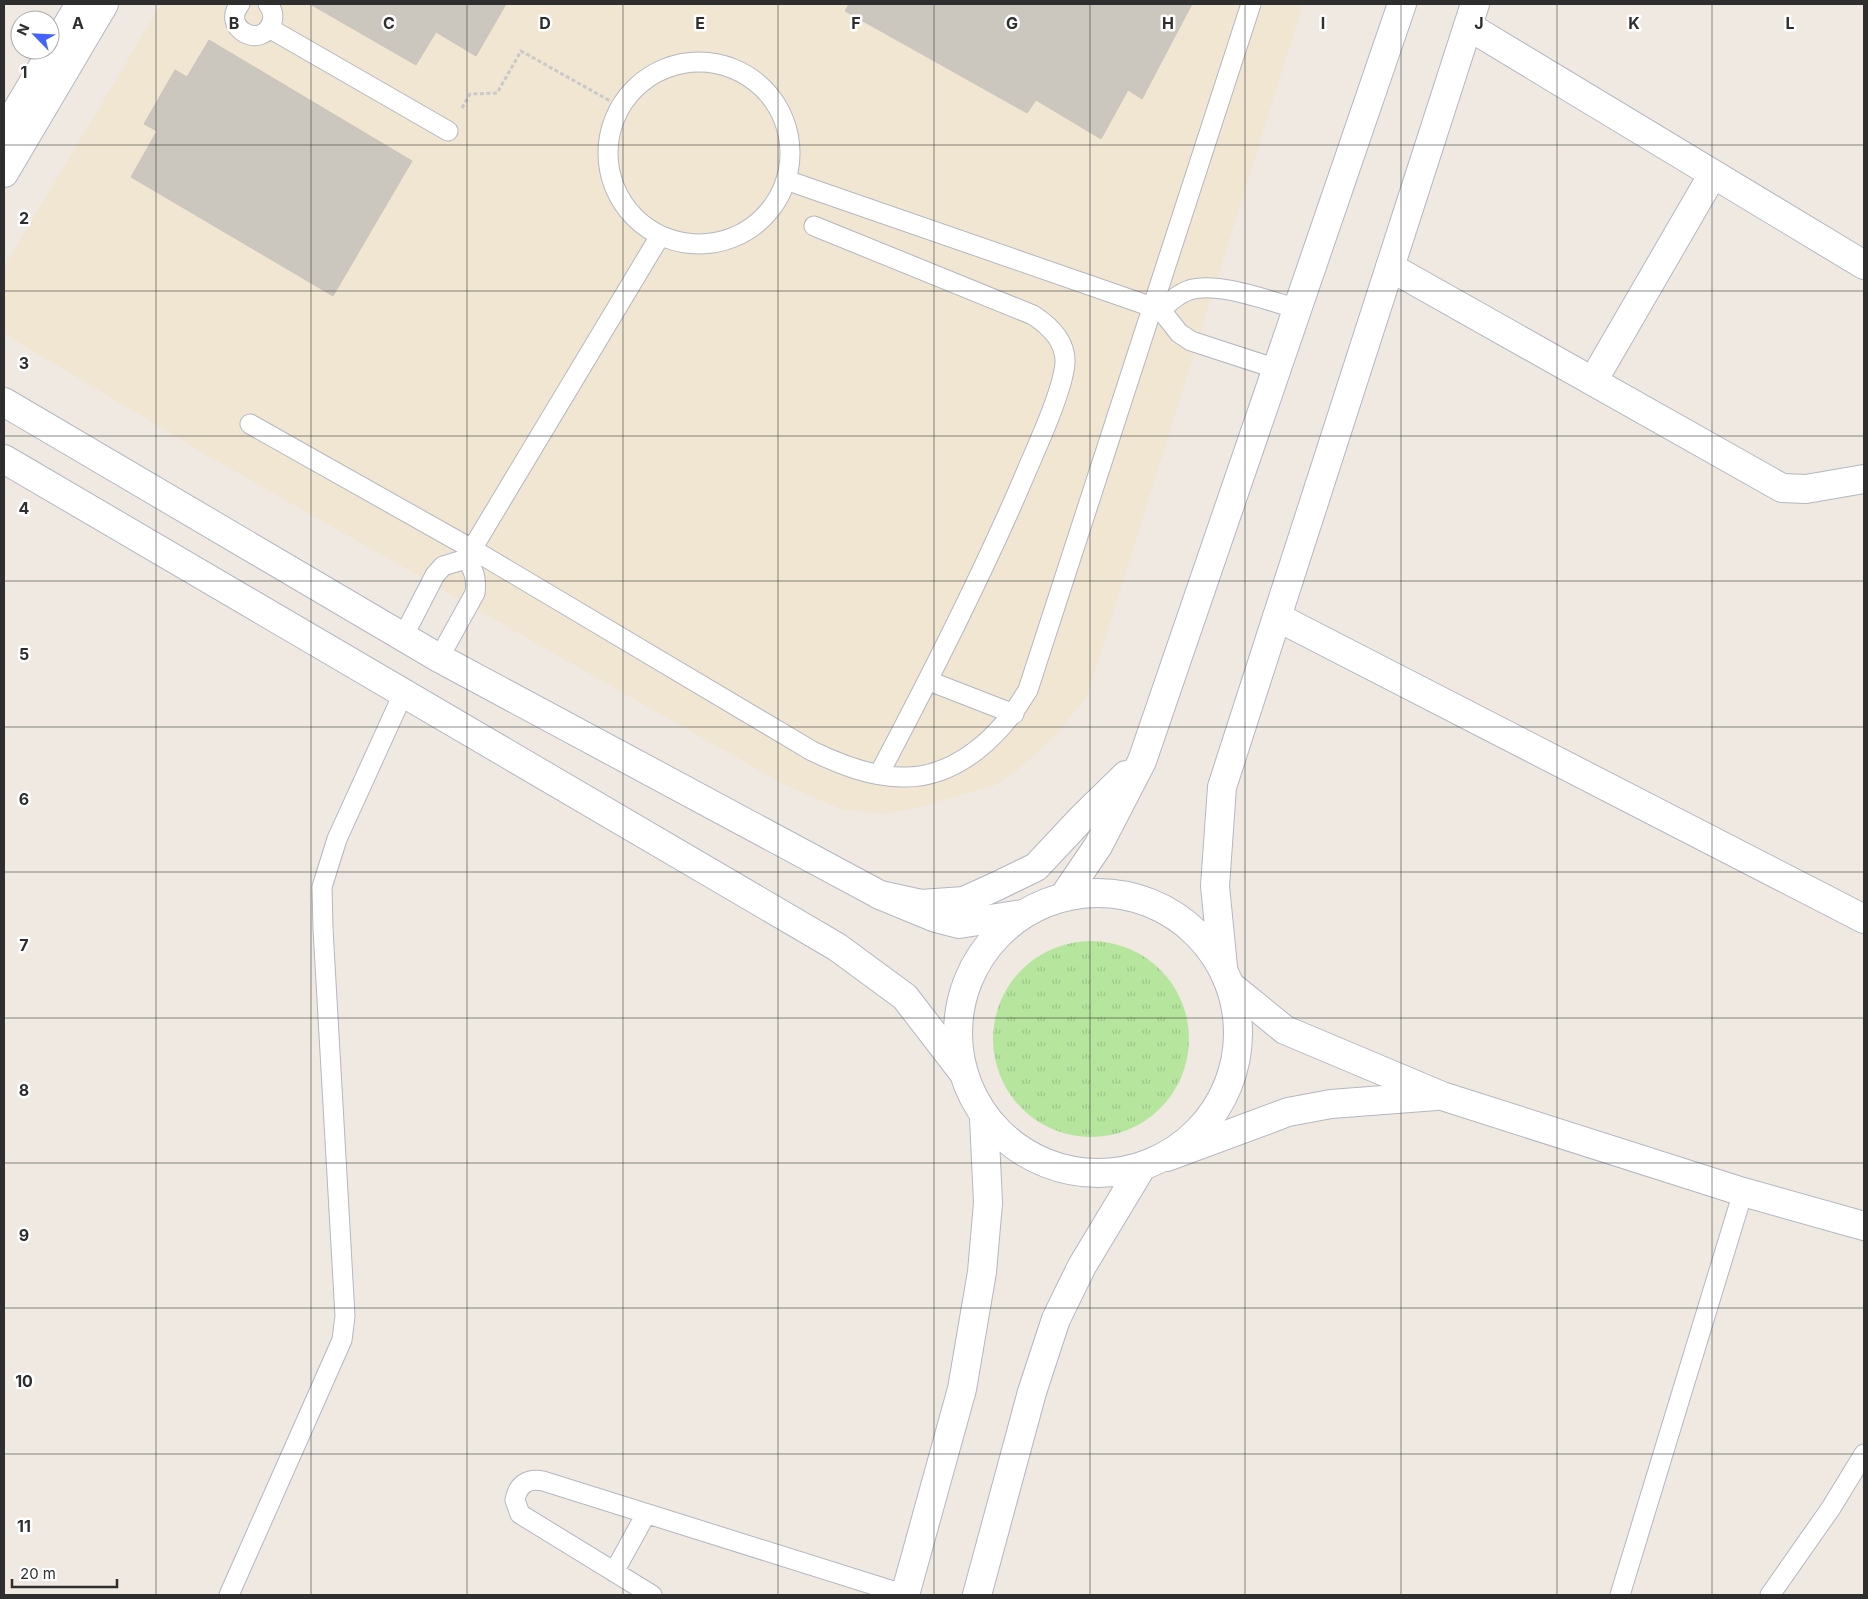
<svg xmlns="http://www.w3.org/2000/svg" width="1868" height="1599" viewBox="0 0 1868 1599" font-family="Inter,sans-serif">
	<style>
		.education { fill: #f0e6d1 }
		.grass { fill: url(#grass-tufts) }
		.building { fill: #cbc7bf; stroke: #cbc5ba }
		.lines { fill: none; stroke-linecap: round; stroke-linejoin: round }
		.lane-casing { stroke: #b4b7c1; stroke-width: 21 }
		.street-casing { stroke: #b4b7c1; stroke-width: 30 }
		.secondary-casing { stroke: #b4b7c1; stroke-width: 30 }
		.path { stroke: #c9c9c9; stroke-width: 3; stroke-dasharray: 4 2.5; stroke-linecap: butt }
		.lane { stroke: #fff; stroke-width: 19 }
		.street { stroke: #fff; stroke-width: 28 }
		.secondary { stroke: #fff; stroke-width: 28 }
		.grid { fill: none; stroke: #2e2e2e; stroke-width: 1; stroke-opacity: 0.55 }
		.grid-label { font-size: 16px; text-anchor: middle; font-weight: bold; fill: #2e2e2e; stroke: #fff; stroke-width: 5; stroke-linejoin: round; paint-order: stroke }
	</style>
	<defs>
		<pattern id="grass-tufts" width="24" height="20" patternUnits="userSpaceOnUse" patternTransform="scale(1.25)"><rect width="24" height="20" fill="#b6e59e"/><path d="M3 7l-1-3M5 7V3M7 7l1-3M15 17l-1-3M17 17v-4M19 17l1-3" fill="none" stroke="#9dc588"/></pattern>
	</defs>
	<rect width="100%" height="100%" fill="#efe9e1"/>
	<!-- education -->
	<path class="education" d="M161,4H1303L1087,697L1056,735L1020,768L995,785L915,808L884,814L841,809L785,785L212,458L8,336L4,333V267Z"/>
	<!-- grass -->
	<path class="grass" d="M993 1039a98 98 0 1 1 196 0a98 98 0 1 1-196 0Z"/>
	<!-- building -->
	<path class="building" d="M310,4H506L476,56L436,32L416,65Z
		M849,4H1192L1142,99L1128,90L1101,139L1036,100L1027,113L845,11Z
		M209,40L412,161L333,296L131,177L157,131L144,124L175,70L187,77Z"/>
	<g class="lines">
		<!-- lane casing -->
		<g class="lane-casing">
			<path id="lane" d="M240,4C220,28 262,51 272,22C274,15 272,9 268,4
				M269,28L448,131
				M608 153a91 91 0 1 1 182 0a91 91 0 1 1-182 0Z
				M786,180L1161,310L1179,333L1191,341L1277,369
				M814,226L1033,315C1050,326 1066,341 1065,363C1063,390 1038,444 1027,470C983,574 932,674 879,774
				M1161,310C1169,302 1178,294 1189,290C1218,281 1269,301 1298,309
				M250,424L472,549L812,751C839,764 871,777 903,777C958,778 1002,734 1028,690L1251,4
				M403,637L435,575L443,566L466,559L660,236
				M439,658L475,593C477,579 474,570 466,559
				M929,681L1014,714
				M614,1572L646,1514
				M229,1595L342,1340L345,1316L323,929L322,887L337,839L403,694
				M652,1595L520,1514L515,1500C518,1484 528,1478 543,1481L906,1595
				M1620,1595L1743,1192
				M1770,1595L1831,1508L1864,1454"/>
		</g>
		<!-- street casing -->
		<g class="street-casing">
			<path id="street" d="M1468,26L1864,265
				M4,132L80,4
				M4,173L104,4
				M1390,267L1782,488L1806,489L1864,479
				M1593,381L1713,174
				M4,402L439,658L880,895L936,918L959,924L1023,914
				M4,459L837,947L905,997L962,1071
				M1277,617L1864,919
				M1231,986L1285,1030L1442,1096L1743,1192L1864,1226
				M1167,1157L1288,1112L1331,1104L1436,1096"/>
		</g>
		<!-- secondary casing -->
		<g class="secondary-casing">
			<path id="secondary" d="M958 1033a140 140 0 1 1 280 0a140 140 0 1 1-280 0Z
				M880,895L921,904L964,901L997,886L1036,867L1081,819L1126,775
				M1064,896L1098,846L1142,761L1402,4
				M1223,967L1215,886L1222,787L1475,4
				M905,1595L962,1389L982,1272L988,1203L984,1118
				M977,1595L1032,1392L1056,1319L1082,1266L1141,1168"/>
		</g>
		<!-- path -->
		<path class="path" d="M462,108L470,94L497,93L521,51L621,107"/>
		<!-- lane -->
		<use href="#lane" class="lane"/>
		<!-- street -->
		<use href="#street" class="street"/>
		<!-- secondary -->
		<use href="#secondary" class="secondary"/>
	</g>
	<!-- grid -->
	<path class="grid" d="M156,4V1595M311,4V1595M467,4V1595M623,4V1595M778,4V1595M934,4V1595M1090,4V1595M1245,4V1595M1401,4V1595M1557,4V1595M1712,4V1595M4,145H1864M4,291H1864M4,436H1864M4,581H1864M4,727H1864M4,872H1864M4,1018H1864M4,1163H1864M4,1308H1864M4,1454H1864"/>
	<g class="grid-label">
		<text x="78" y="29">A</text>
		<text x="234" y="29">B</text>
		<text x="389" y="29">C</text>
		<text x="545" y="29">D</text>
		<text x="700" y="29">E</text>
		<text x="856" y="29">F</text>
		<text x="1012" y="29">G</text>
		<text x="1168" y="29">H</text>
		<text x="1323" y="29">I</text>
		<text x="1479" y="29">J</text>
		<text x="1634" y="29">K</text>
		<text x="1790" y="29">L</text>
		<text x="24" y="78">1</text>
		<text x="24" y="224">2</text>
		<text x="24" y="369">3</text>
		<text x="24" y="514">4</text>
		<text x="24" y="660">5</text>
		<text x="24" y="805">6</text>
		<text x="24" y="951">7</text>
		<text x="24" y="1096">8</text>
		<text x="24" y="1241">9</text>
		<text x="24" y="1387">10</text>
		<text x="24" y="1532">11</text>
	</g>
	<!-- border -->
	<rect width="1868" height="1599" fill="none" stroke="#2e2e2e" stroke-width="10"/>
	<!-- north arrow -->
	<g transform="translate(35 35) rotate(294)"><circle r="24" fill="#ffffff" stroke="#ababab"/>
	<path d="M0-4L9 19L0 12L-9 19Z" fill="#4264fb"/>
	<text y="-8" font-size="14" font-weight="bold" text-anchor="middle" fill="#2e2e2e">N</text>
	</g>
	<!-- scale -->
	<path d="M12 1579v8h105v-8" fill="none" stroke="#2e2e2e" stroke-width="2.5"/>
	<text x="20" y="1579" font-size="15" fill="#2e2e2e" stroke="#ffffff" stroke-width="4" paint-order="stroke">20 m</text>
</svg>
